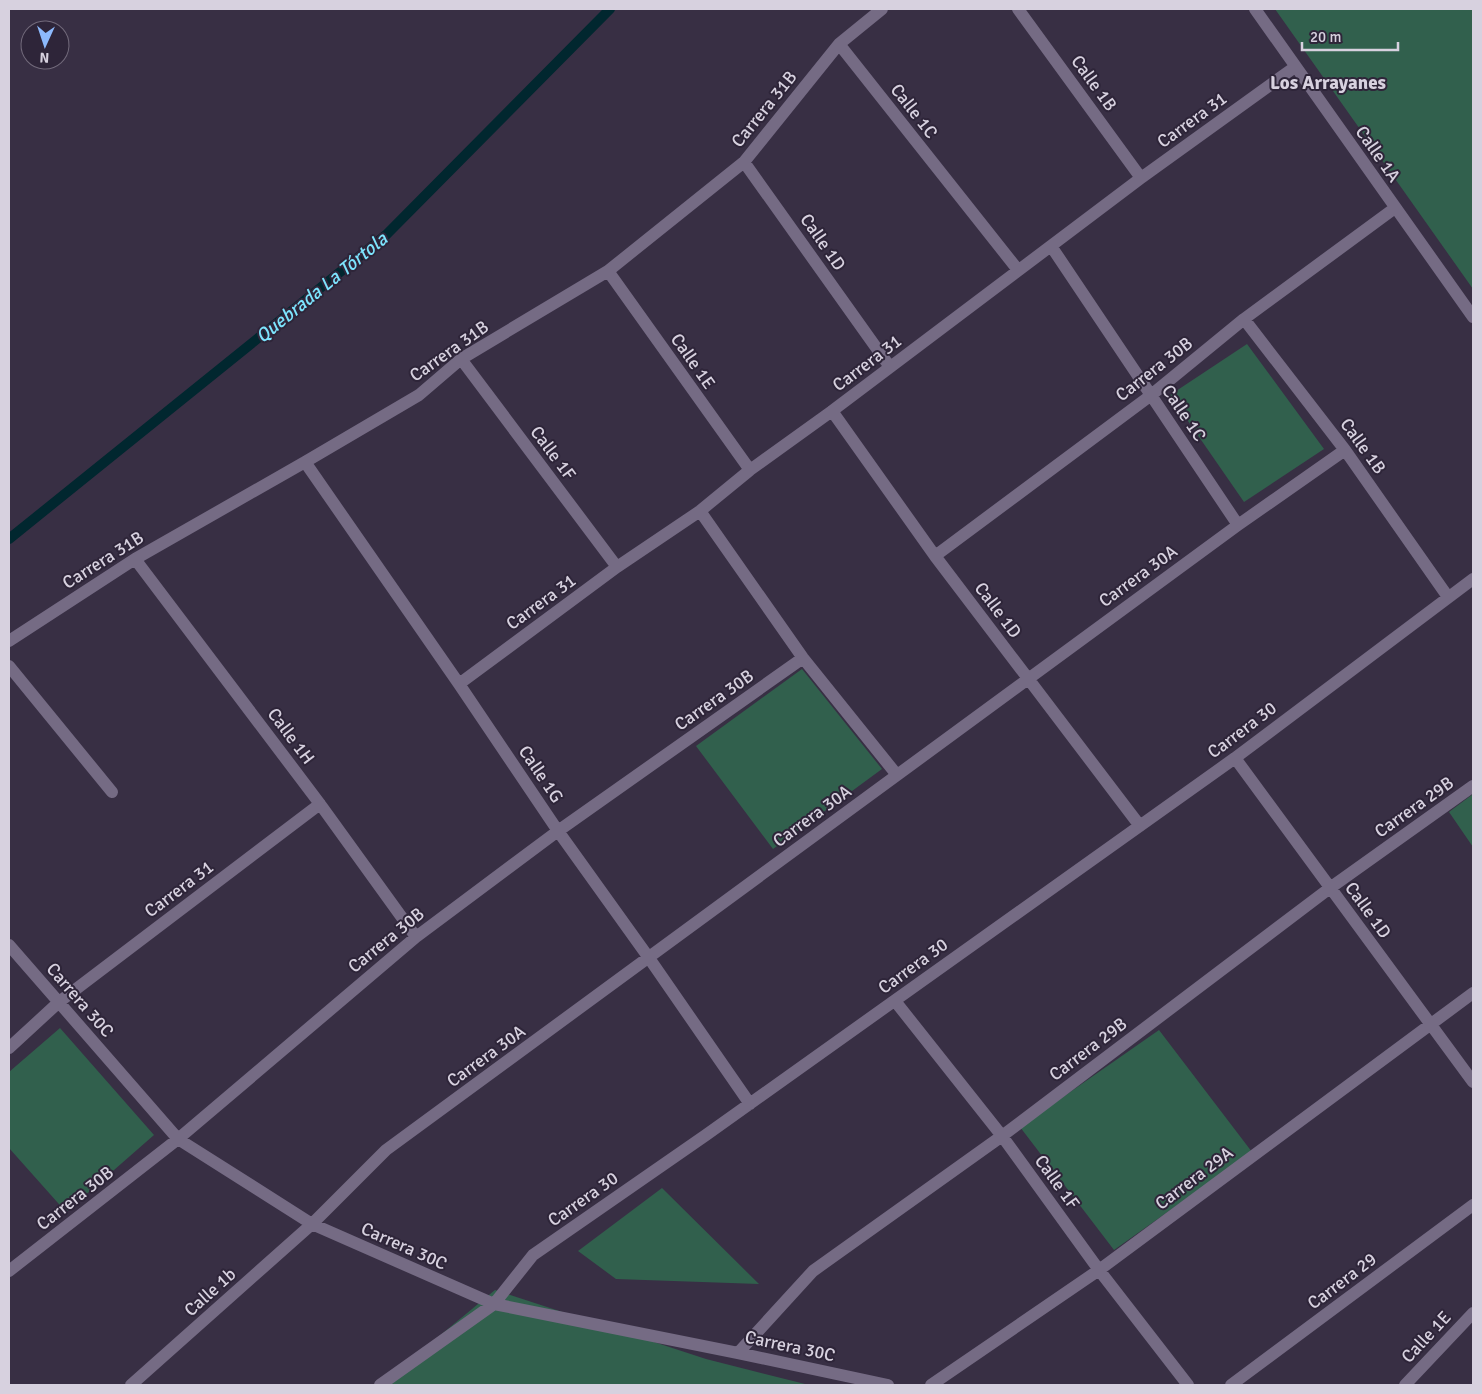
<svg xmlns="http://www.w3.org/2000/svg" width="1482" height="1394" viewBox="0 0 1482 1394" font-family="Signika,sans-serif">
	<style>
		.green { fill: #31604d }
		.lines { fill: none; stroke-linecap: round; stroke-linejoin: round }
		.stream { stroke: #01272f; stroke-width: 10 }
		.minor { stroke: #756b84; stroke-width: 12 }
		.labels { text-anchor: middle; stroke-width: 4; stroke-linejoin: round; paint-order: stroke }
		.street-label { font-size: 18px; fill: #d7d1df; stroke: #2e2539 }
		.neighbourhood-label { font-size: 19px; font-weight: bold; fill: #d7d1df; stroke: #2e2539 }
		.water-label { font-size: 19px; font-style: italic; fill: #7de5fe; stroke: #2e2539 }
	</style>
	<rect width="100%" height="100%" fill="#382f44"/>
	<!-- green -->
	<path class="green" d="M1275,9H1473V289Z
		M1247,344L1324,449L1244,502L1170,395Z
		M802,669L882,769L773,849L696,746Z
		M1473,794V847L1449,812Z
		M60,1028L154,1135L66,1212L9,1148V1072Z
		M1159,1030L1252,1152L1114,1250L1020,1127Z
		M662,1188L759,1284L616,1279L578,1251Z
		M495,1290L706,1359L809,1385H380Z"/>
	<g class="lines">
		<!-- stream -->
		<path class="stream" d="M9,539L386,235L610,9"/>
		<!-- minor -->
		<path class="minor" d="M1018,9L1141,178
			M1255,9L1473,317
			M839,44L1018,270
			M744,162L890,367
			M1051,246L1238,525
			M608,271L750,470
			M1244,319L1345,450L1448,597
			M461,359L617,567
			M832,411L935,556L1140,826
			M305,462L459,684L558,831L649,958L750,1104
			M700,511L803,658L897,775
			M935,556L1150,396L1244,319L1395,208
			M135,559L320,804L416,937
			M9,641L135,559L305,462L419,395L461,359L608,271L744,162L839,44L882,9
			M9,666L112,792
			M459,684L617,567L700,511L750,470L832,411L1141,178L1295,67
			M1235,758L1473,1082
			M9,945L178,1139L312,1224L494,1304L738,1353L888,1385
			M895,1001L1002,1136L1099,1270L1188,1385
			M9,1048L59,1002L320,804
			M9,1271L178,1139L416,937L558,831L803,658
			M738,1353L813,1271L1002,1136L1330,888L1473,786
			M131,1385L312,1224L386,1150L1238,525L1345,450
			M380,1385L494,1304L533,1255L706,1135L1235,758L1473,579
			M931,1385L1099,1270L1473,993
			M1231,1385L1473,1205
			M1405,1385L1473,1313"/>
	</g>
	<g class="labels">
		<!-- street labels -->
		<g class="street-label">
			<text transform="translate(1094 83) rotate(54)" y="6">Calle 1B</text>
			<text transform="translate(764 109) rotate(-51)" y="6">Carrera 31B</text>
			<text transform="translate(914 111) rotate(52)" y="6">Calle 1C</text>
			<text transform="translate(1192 120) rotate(-36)" y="6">Carrera 31</text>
			<text transform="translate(1378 154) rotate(55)" y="6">Calle 1A</text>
			<text transform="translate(823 242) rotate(55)" y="6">Calle 1D</text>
			<text transform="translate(449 351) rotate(-35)" y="6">Carrera 31B</text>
			<text transform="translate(693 361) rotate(55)" y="6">Calle 1E</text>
			<text transform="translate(867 363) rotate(-37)" y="6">Carrera 31</text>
			<text transform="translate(1154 369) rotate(-38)" y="6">Carrera 30B</text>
			<text transform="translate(1184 413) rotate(56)" y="6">Calle 1C</text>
			<text transform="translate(1363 446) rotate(54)" y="6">Calle 1B</text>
			<text transform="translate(553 453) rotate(53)" y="6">Calle 1F</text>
			<text transform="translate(103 560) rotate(-32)" y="6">Carrera 31B</text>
			<text transform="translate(1138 576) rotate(-36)" y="6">Carrera 30A</text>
			<text transform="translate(541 602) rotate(-36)" y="6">Carrera 31</text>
			<text transform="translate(998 610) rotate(53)" y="6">Calle 1D</text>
			<text transform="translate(714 700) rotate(-35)" y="6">Carrera 30B</text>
			<text transform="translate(1242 730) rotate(-37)" y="6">Carrera 30</text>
			<text transform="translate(291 736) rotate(53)" y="6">Calle 1H</text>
			<text transform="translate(541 774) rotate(56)" y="6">Calle 1G</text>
			<text transform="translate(1414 807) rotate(-35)" y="6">Carrera 29B</text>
			<text transform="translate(812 816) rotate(-36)" y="6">Carrera 30A</text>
			<text transform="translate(179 889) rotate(-37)" y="6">Carrera 31</text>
			<text transform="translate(1368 910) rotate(54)" y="6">Calle 1D</text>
			<text transform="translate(386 940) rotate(-39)" y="6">Carrera 30B</text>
			<text transform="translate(913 966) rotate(-36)" y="6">Carrera 30</text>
			<text transform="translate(80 1000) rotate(49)" y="6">Carrera 30C</text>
			<text transform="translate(1088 1049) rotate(-37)" y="6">Carrera 29B</text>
			<text transform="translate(486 1056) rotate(-36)" y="6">Carrera 30A</text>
			<text transform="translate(1194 1178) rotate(-37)" y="6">Carrera 29A</text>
			<text transform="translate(1057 1182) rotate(54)" y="6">Calle 1F</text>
			<text transform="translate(75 1198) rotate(-38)" y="6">Carrera 30B</text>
			<text transform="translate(583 1199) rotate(-35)" y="6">Carrera 30</text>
			<text transform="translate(404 1246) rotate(24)" y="6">Carrera 30C</text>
			<text transform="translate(1342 1281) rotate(-37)" y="6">Carrera 29</text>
			<text transform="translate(210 1292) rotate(-42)" y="6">Calle 1b</text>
			<text transform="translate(1426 1337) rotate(-47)" y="6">Calle 1E</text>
			<text transform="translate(790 1346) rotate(12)" y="6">Carrera 30C</text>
		</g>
		<!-- neighbourhood labels -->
		<g class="neighbourhood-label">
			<text x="1328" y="89">Los Arrayanes</text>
		</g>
		<!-- water labels -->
		<g class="water-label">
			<text transform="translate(321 287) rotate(-39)" y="7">Quebrada La Tórtola</text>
		</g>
	</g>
	<!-- border -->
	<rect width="1482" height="1394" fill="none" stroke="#d7d1df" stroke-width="20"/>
	<!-- north arrow -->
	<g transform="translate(45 45) rotate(183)"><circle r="24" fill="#2e2539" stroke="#726a7b"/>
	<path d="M0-4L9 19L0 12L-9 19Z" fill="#8cb9fc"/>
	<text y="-8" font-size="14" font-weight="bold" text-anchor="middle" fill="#d7d1df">N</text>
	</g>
	<!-- scale -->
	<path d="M1302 42v8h96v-8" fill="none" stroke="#d7d1df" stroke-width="2.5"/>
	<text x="1310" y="42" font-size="15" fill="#d7d1df" stroke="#2e2539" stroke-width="4" paint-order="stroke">20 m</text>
</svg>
